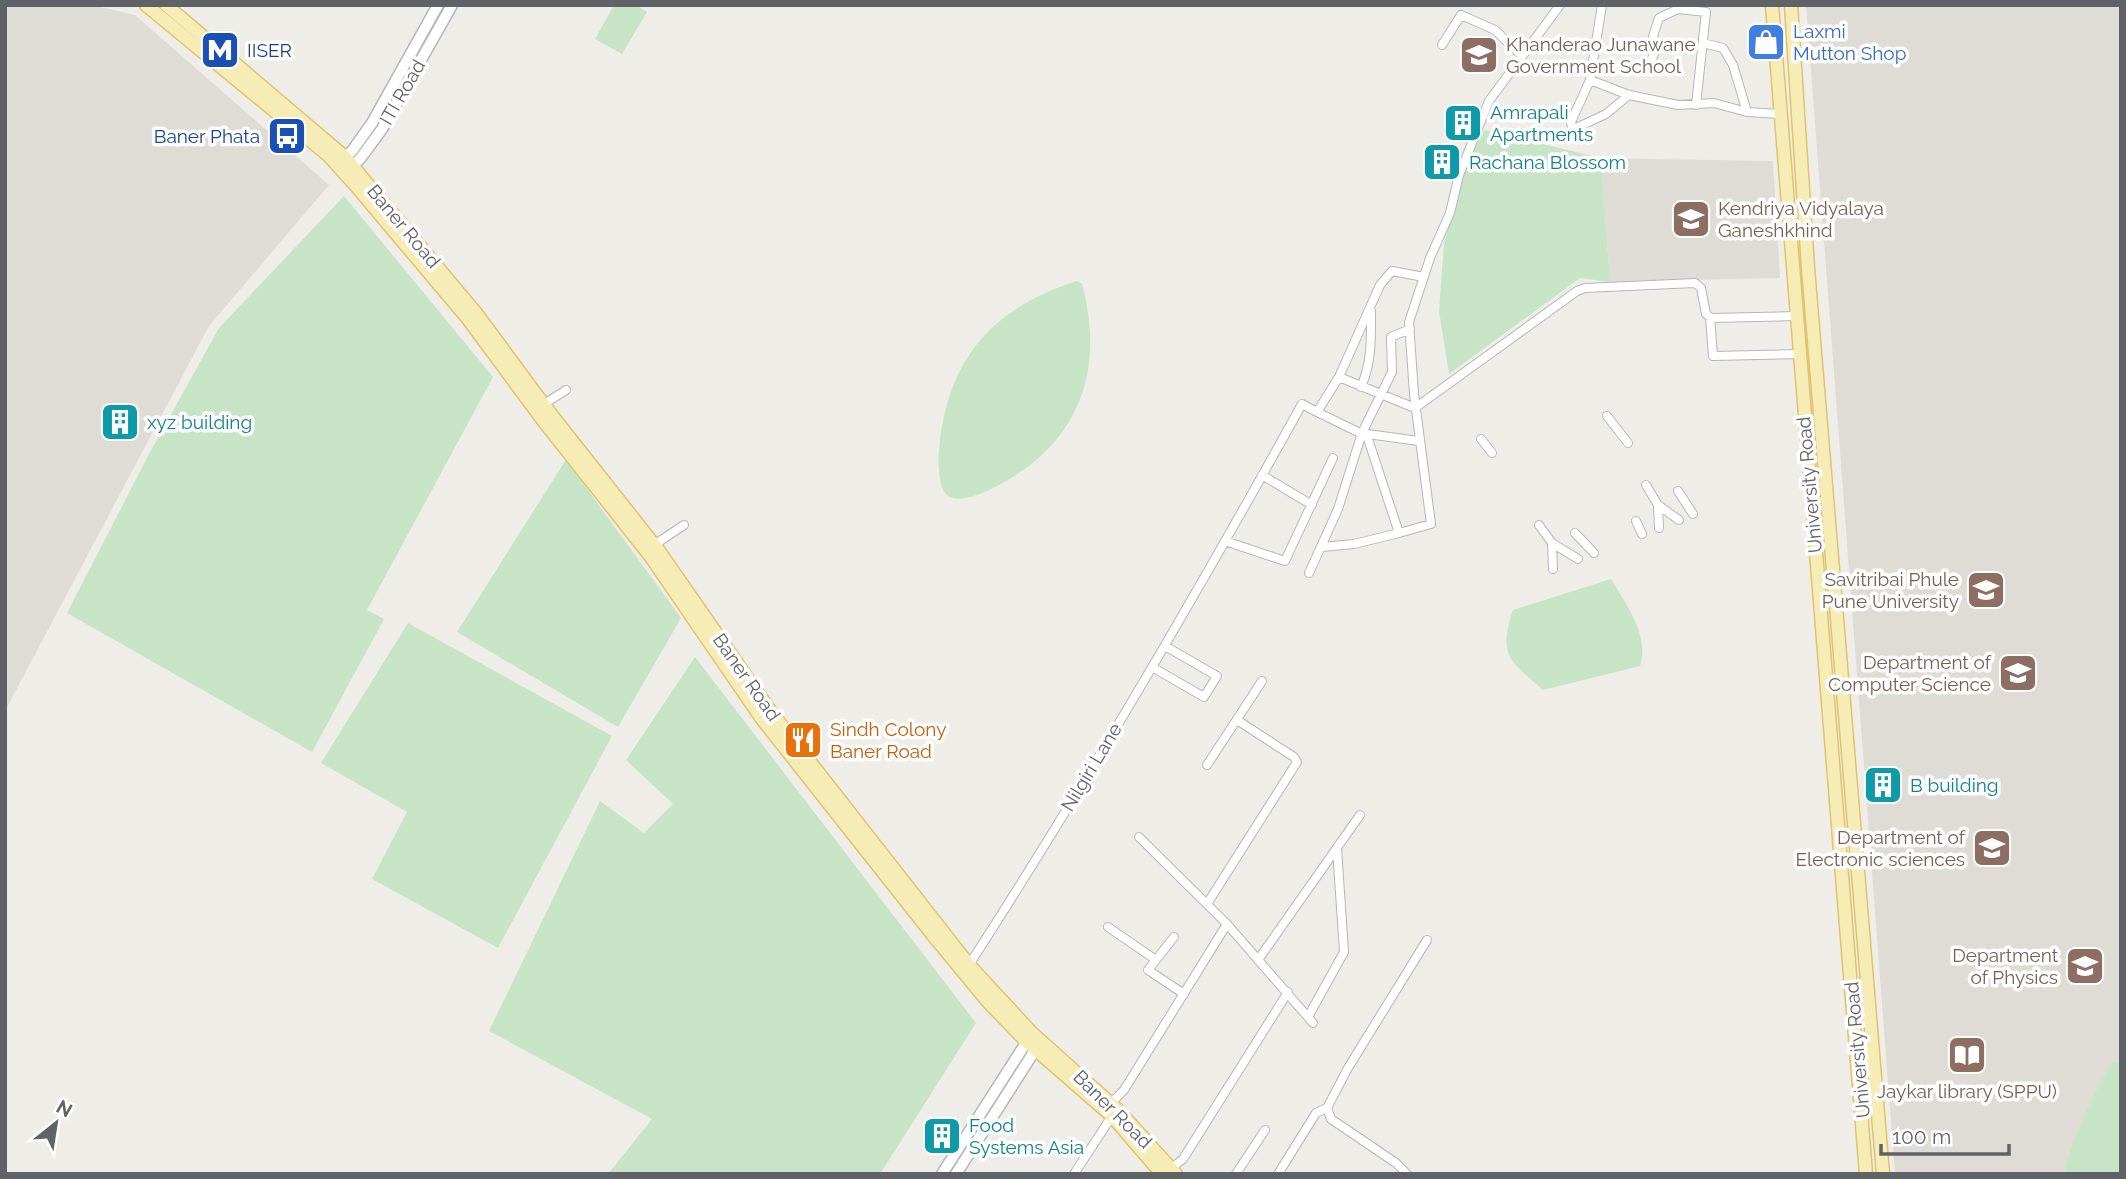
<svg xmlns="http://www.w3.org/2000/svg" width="2126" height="1179" viewBox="0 0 2126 1179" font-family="Raleway,sans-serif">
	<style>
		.education { fill: #dfdcd6 }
		.green { fill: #c7e4c7 }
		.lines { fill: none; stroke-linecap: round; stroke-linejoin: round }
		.street-casing { stroke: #b4b7ba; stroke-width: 10 }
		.secondary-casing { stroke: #b3b6ba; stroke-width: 13 }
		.primary-casing { stroke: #e3c26d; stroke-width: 15 }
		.street { stroke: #fff; stroke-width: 8 }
		.secondary { stroke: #fff; stroke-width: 10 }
		.primary { stroke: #f6ecb5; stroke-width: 12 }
		.labels { text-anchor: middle; stroke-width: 7; stroke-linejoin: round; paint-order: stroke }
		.shop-label { font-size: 19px; fill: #366cbe; stroke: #fff; text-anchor: start }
		.education-label { font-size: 19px; fill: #785e54; stroke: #fff; text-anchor: end }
		.transit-label { font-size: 19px; fill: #164399; stroke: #fff; text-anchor: start }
		.street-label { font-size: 19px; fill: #5f6266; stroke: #fff }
		.culture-label { font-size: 19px; fill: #0d838f; stroke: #fff; text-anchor: start }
		.food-label { font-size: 19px; fill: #c56008; stroke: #fff; text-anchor: start }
	</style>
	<rect width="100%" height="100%" fill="#efede7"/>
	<!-- education -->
	<path class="education" d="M5,5H92L135,15L329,185L209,326L5,711Z
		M1806,5H2121V1174H1895Z
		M1601,158L1773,161L1780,278L1610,282Z"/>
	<!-- green -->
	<path class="green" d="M614,5H636L647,12L622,54L595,39Z
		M1485,130L1601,158L1610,282L1580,278L1449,374L1439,311L1444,244L1469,150Z
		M344,196L493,377L367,610L384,619L312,752L67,613L149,454L219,328Z
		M1077,281L1082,284C1106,373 1078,446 993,488C982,494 959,503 948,496C938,489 938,461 939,450C947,359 992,308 1077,281Z
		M567,458L574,471L681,618L618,727L457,632Z
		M1611,579C1626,604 1650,636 1640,666L1543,690C1509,660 1498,656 1513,610Z
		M408,623L612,736L498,948L372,879L407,812L321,763Z
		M695,657L976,1023L880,1174H608L652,1119L489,1031L600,801L644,833L673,804L626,760Z
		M2112,1062L2121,1063V1174H2064C2073,1134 2092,1098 2112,1062Z"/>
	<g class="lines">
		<!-- street casing -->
		<g class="street-casing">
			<path id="street" d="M1602,5L1590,80L1629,95L1678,105L1714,103L1747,112L1780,114
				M1703,43L1723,48L1733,65L1747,112
				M1442,45L1461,15L1495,30L1522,56
				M1647,69L1656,50L1653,36L1659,18L1678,9L1706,12L1696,105
				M1590,80L1571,122L1572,127L1576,128L1606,114L1629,95
				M1710,317L1713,356L1799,354
				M1339,377L1380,285L1392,271L1424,277
				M1361,387C1372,362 1371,338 1371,311
				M544,404L566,390
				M1607,416L1628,443
				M1366,433L1399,533L1431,524L1414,394L1409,322L1430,258L1450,213L1459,175L1489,101L1560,5
				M1481,439L1492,453
				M1419,441L1360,433L1317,412L1339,377L1415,408L1577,291L1585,288L1695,283L1701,288L1706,314L1711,318L1796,316
				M1262,475L1312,505
				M1646,485L1658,505L1659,528
				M1678,491L1693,514
				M1658,505L1679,520
				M1636,521L1642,534
				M1539,525L1552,543L1553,569
				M1575,533L1594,553
				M1225,541L1285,561L1333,458
				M1552,543L1578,559
				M654,545L684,525
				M1322,547L1354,544L1399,533
				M1309,573L1338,509L1362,433L1392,372L1391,337L1410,329
				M1152,667L1204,697L1217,676L1165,646
				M1207,765L1262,681
				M1139,837L1227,924L1313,1023
				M1207,904L1297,762L1294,757L1237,720
				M1108,927L1156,960
				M1174,937L1148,970L1184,994
				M1258,960L1360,815
				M969,965C1087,782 1197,594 1302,404L1317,412
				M1308,1017L1344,952L1337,848
				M1111,1103L1124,1090L1227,924
				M1168,1171L1183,1159L1288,992
				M1074,1174L1112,1116
				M1236,1174L1265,1130
				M1278,1174L1316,1113L1327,1108
				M1407,1174L1396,1163L1331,1119L1327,1108L1348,1068L1427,940"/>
		</g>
		<!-- secondary casing -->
		<g class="secondary-casing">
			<path id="secondary" d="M339,162L352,151L372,123L438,5
				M347,170L360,159L382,129L452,5
				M942,1174L1031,1035
				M956,1174L1039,1044"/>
		</g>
		<!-- primary casing -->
		<g class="primary-casing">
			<path id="primary" d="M146,5L328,155L356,186L468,319L542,419L651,557L762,719L936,939L989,1003L1026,1041L1112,1116L1162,1174
				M166,5L345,157L476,313L550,413L659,551L771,712L969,965L1032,1033L1118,1110L1176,1174
				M1772,5L1866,1174
				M1791,5L1808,268L1883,1174"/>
		</g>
		<!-- street -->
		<use href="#street" class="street"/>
		<!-- secondary -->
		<use href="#secondary" class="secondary"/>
		<!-- primary -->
		<use href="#primary" class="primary"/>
	</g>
	<!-- icons -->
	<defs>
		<g id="shop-square" transform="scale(2.0125)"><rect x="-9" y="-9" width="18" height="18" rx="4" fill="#3f7fe0" stroke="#fff"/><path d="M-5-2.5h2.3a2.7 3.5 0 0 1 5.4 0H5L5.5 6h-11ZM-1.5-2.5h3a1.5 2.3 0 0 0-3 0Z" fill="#fff"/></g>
		<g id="metro-square" transform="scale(2.0125)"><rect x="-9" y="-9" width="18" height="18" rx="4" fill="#1a4fb4" stroke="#fff"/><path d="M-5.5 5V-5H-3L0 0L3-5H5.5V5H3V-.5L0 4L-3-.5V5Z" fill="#fff"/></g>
		<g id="school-square" transform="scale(2.0125)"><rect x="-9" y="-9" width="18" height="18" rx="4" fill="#8d6e63" stroke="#fff"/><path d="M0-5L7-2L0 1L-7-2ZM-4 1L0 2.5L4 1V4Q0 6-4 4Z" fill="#fff"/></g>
		<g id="building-square" transform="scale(2.0125)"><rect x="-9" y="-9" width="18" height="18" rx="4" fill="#0f9aa8" stroke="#fff"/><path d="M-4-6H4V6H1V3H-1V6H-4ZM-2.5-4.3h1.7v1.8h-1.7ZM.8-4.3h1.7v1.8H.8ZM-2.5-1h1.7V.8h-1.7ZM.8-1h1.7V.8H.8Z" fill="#fff"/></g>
		<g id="bus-square" transform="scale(2.0125)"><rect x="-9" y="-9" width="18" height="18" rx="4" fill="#1a4fb4" stroke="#fff"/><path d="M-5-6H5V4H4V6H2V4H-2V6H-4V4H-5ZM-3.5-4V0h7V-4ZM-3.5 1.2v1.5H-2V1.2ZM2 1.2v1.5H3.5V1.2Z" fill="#fff"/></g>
		<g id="university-square" transform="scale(2.0125)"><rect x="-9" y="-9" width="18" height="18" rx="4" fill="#8d6e63" stroke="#fff"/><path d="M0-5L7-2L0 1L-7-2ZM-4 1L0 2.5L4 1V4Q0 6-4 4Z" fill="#fff"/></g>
		<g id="restaurant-square" transform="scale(2.0125)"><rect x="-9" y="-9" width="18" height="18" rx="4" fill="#e8710a" stroke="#fff"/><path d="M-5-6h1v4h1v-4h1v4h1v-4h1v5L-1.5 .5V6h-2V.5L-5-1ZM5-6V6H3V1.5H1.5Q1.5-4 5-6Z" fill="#fff"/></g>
		<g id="library-square" transform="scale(2.0125)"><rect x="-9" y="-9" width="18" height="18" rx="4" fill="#8d6e63" stroke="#fff"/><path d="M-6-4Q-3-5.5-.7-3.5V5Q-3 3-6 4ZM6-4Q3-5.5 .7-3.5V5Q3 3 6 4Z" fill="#fff"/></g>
	</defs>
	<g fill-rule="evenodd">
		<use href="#shop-square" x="1766" y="42"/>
		<use href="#metro-square" x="220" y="50"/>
		<use href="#school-square" x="1479" y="55"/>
		<use href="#building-square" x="1463" y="123"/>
		<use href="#bus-square" x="287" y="136"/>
		<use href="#building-square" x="1442" y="162"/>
		<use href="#school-square" x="1691" y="219"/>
		<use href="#building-square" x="120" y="422"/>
		<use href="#university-square" x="1986" y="590"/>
		<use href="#university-square" x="2018" y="673"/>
		<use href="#restaurant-square" x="803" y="740"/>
		<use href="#building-square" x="1883" y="785"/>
		<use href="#university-square" x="1992" y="848"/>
		<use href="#university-square" x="2085" y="966"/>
		<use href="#library-square" x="1967" y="1055"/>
		<use href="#building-square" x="942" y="1136"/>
	</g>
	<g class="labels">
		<!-- shop labels -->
		<g class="shop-label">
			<text x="1793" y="38">Laxmi<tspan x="1793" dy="22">Mutton Shop</tspan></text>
		</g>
		<!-- education labels -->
		<g class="education-label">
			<text x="1506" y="51" text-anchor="start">Khanderao Junawane<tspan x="1506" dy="22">Government School</tspan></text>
			<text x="1718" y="215" text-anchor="start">Kendriya Vidyalaya<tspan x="1718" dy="22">Ganeshkhind</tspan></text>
			<text x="1959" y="586">Savitribai Phule<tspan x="1959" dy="22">Pune University</tspan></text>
			<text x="1991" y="669">Department of<tspan x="1991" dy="22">Computer Science</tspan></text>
			<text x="1965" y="844">Department of<tspan x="1965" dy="22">Electronic sciences</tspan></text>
			<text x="2058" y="962">Department<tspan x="2058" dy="22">of Physics</tspan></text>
			<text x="1967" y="1098" text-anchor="middle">Jaykar library (SPPU)</text>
		</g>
		<!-- transit labels -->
		<g class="transit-label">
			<text x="247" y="57">IISER</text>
			<text x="260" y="143" text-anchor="end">Baner Phata</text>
		</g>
		<!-- street labels -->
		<g class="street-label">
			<text transform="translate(402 92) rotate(-60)" y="7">ITI Road</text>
			<text transform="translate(404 226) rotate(50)" y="7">Baner Road</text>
			<text transform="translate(1809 485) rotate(-95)" y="7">University Road</text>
			<text transform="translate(747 677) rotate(55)" y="7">Baner Road</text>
			<text transform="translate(1091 767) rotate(-59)" y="7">Nilgiri Lane</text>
			<text transform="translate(1857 1050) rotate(-95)" y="7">University Road</text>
			<text transform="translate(1113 1109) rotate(45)" y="7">Baner Road</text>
		</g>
		<!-- culture labels -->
		<g class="culture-label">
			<text x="1490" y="119">Amrapali<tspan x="1490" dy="22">Apartments</tspan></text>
			<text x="1469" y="169">Rachana Blossom</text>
			<text x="147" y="429">xyz building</text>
			<text x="1910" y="792">B building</text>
			<text x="969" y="1132">Food<tspan x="969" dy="22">Systems Asia</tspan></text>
		</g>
		<!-- food labels -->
		<g class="food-label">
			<text x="830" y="736">Sindh Colony<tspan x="830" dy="22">Baner Road</tspan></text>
		</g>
	</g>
	<!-- border -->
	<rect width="2126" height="1179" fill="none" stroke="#5f6266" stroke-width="14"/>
	<!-- north arrow -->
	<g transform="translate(56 1123) rotate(30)" stroke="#ffffff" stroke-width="5" paint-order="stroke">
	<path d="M0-5L12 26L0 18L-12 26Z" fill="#5f6266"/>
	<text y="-10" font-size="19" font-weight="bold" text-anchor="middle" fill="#5f6266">N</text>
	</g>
	<!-- scale -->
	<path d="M1881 1144v10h128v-10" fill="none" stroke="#5f6266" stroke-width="3.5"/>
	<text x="1892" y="1144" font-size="21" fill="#5f6266" stroke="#ffffff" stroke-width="5" paint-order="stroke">100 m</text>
</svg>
